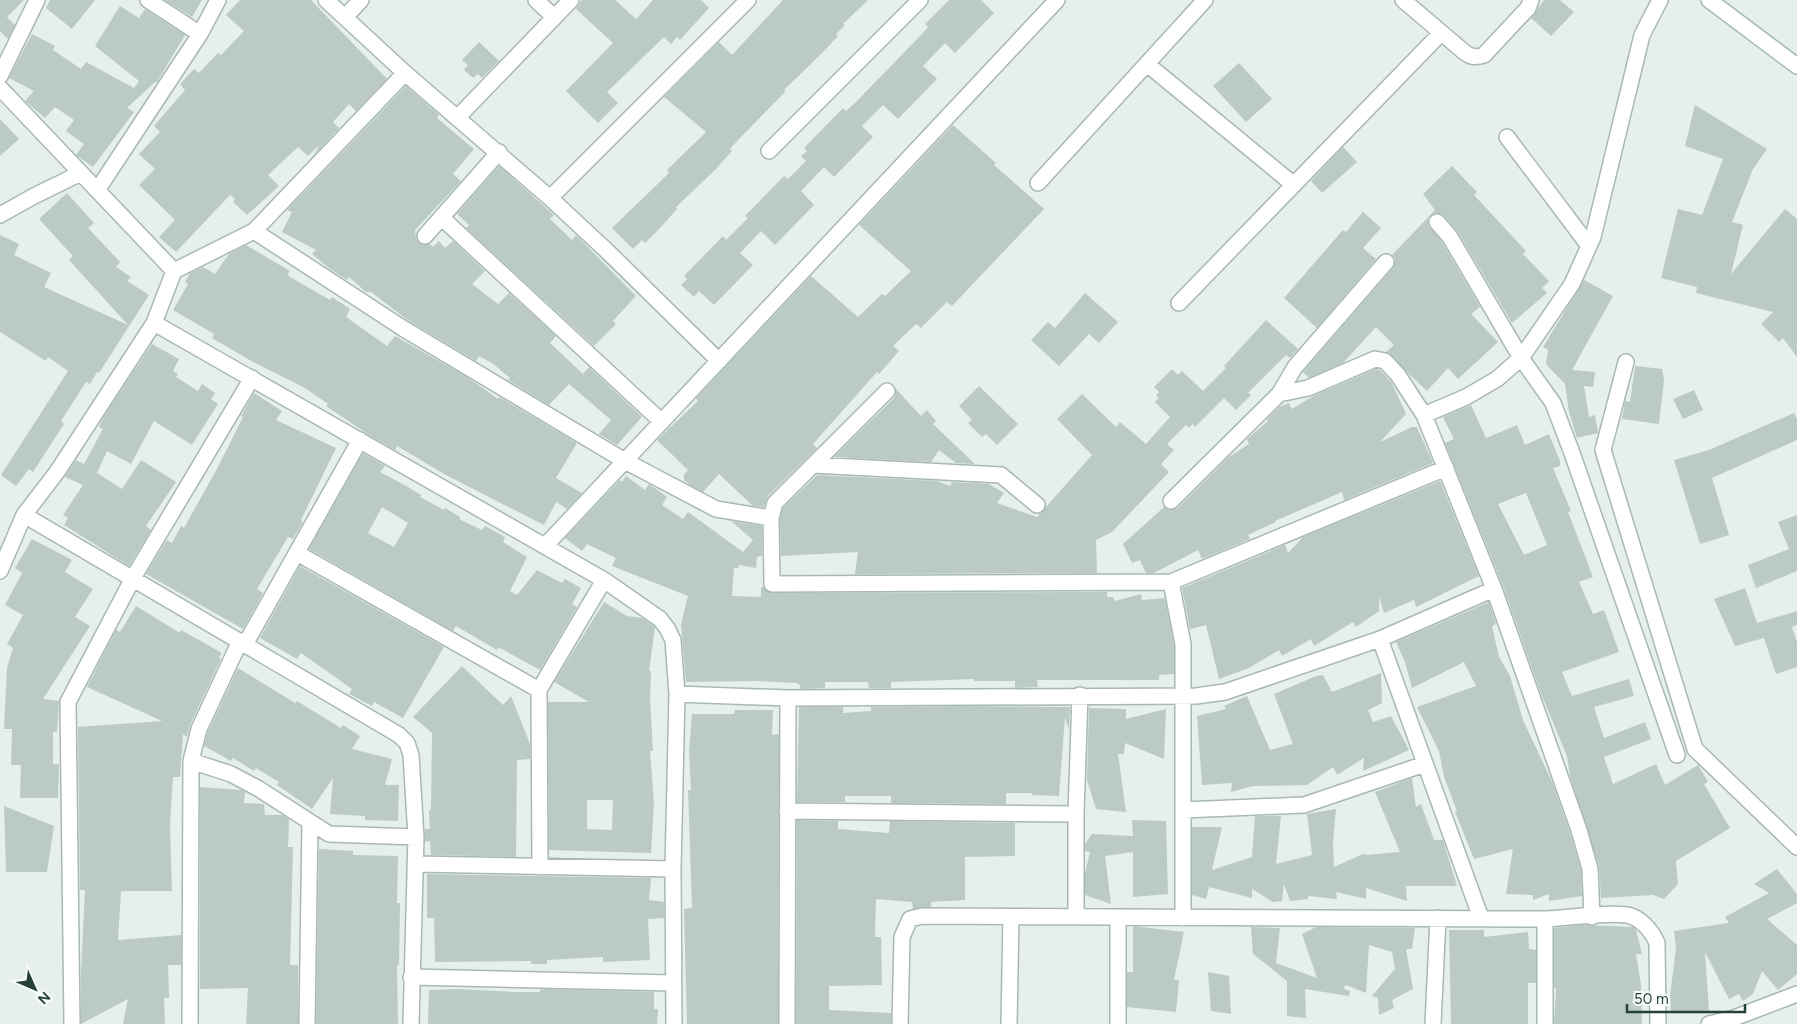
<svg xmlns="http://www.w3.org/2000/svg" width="1797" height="1024" viewBox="0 0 1797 1024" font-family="Figtree,sans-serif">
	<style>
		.building { fill: #bbcac4; fill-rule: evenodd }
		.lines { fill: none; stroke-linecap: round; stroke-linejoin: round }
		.street-casing { stroke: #a8b8b2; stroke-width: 18 }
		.secondary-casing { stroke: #a4bbb3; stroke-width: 18 }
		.street { stroke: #fff; stroke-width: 15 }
		.secondary { stroke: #fff; stroke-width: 15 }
	</style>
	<rect width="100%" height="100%" fill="#e6efeb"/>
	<!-- building -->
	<path class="building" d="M0,0H24L7,17L15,25L8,39L0,31Z
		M50,0H95L72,29L46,8Z
		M165,0H202L192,17Z
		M240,0H311L387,79L356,111L349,104L333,122L339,128L314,155L319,145L308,156L298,147L268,175L279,186L247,215L233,202L235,199L230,195L176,252L159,237L175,220L139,185L155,169L139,154L160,132L154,126L185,90L180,84L194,69L199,73L218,53L221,55L244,31L226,15Z
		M582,0H615L636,19L653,0H701L709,8L680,40L677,37L671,44L664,37L607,92L618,103L598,123L566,91L613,43L576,9Z
		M783,0H868L843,24L845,25L836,34L838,36L821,54L784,90L785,92L738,140L730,149L732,151L715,170L676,207L677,209L660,228L645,243L642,240L633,249L612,228L669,173L667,170L706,132L664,97L719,42L732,55Z
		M949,0H981L994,13L955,53L945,43L923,66L937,79L898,119L883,105L862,126L873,137L834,177L824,167L801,191L814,205L775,245L761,231L740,253L753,265L714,305L699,291L694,297L681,285L687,279L684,276L723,236L726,240L748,218L745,216L784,176L788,179L806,161L801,156L807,151L804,148L843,108L846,111L855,103L923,33L928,27L925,24Z
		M1544,0H1560L1574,12L1551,36L1531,18Z
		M120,6L139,18L145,9L185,35L157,82H155L127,108L134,112L93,167L76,155L84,144L66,131L74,120L55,107L45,118L25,101L34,91L9,78L32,34L55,46L53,50L81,69L86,62L134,88L139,81L95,46Z
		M479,42L499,61L482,78L478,74L473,78L464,70L468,65L462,60Z
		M1239,63L1272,99L1246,122L1213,86Z
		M406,86L439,115L437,118L474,149L453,174L461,181L415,230L416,239L423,245L430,244L433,247L439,241L445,248L453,241L485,271L472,284L498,304L509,293L556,336L550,343L583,374L589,367L642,417L617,445L599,434L611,420L569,384L549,405L508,380L510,378L492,363L479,356L476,361L409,321L371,292H366L349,277L347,280L330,269L312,254L316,250L282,232L292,212L287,210Z
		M1695,105L1767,149L1753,169L1732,222L1743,225L1731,274L1785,209L1797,219V357L1783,338L1779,342L1761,324L1773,312L1696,293L1697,287L1661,278L1678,209L1702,215L1723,159L1685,146Z
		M0,119L19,139L0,156Z
		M953,125L996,163L994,165L1044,209L952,306L947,302L921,328L916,324L893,346L899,351L879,374L877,372L813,444L817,448L768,496L764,507L753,506L719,474L703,492L690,485L684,480V475L688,470L657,440L698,401L696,398L811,276L858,317L882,294L885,296L911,271L859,225Z
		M1343,147L1357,162L1322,193L1311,181Z
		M499,166L554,215L550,219L572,240L576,235L636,296L613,321L616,324L594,346L466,228L469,225L457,214Z
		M1452,166L1477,192L1474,195L1526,251L1523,254L1549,281L1542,288L1547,293L1512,323L1458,232L1444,216L1435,213L1428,218V224L1442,242L1480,307L1471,314L1498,342L1458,379L1448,368L1427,391L1386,352L1394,345L1376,327L1343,363L1309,378L1303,372L1393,268L1395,259L1392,255L1435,210L1423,194Z
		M67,193L94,223L88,228L120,262L116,267L131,277L127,281L149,295L99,373L97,372L90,384L86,382L61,421L64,424L33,472L29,469L16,486L1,475L68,371L48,357L46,361L0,332V235L19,244L14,255L51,273L44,287L128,325L69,260L73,256L39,219Z
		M1363,212L1381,228L1363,248L1376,259L1317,328L1284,298L1343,230L1346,232Z
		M246,245L290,271L287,275L309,288L330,300L332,297L350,309L346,317L387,346L395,336L467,377L498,399L499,397L577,443L556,478L582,493L567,509L556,502L544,525L446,475L397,446L395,450L372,437L326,406L328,404L305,388L253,362L212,338L214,334L173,310L188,284L185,282L190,273L203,267L215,274L229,254Z
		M1584,280L1613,296L1572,370L1595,372L1593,387L1584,386L1589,417L1595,415L1598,433L1577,438L1569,412L1565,384L1546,364L1548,350L1543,347Z
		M1085,293L1118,322L1099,343L1089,334L1059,366L1031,340L1048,322L1055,328Z
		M1266,320L1298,349L1290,358L1286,355L1248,393L1251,395L1236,410L1224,398L1195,427L1193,424L1189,428L1186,425L1167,444L1174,450L1161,464L1169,472L1112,532L1096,540L1097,573L855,574L858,552L781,556L780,519L783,508L817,475L937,481L950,486L952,482L989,484L1004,493L997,503L1037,517L1092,455L1057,419L1082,394L1116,427L1120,422L1146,444L1170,417L1155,402L1159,398L1156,395L1159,392L1154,387L1172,369L1178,375L1182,371L1203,391L1226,368L1224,366Z
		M152,344L179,359L173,371L178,374L176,377L198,391L202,384L215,393L211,399L218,404L192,445L154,421L131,464L107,451L97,473L122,489L141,460L176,482L146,526L151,530L129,566L64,525L68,518L63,515L83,485L65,477L76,460L84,464L103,429L99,427L104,416Z
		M1635,366L1662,369L1664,380L1659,424L1622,419L1625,401L1630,402Z
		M1376,369L1380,370L1392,383L1406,414L1380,442L1412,427H1417L1433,463L1344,500L1342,492L1275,521L1276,522L1248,535L1250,539L1202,559L1198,550L1154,573H1146L1140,560L1132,563L1123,544L1164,507L1169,510L1178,508L1229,457L1249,444L1247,439L1268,421L1267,419L1279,407L1289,403L1292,409L1315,395Z
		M979,386L1018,424L997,445L986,434L982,437L968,423L972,420L959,406Z
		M896,389L921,416L927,410L936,421L933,424L975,464L956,463L939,450L931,462L834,457L894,398Z
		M1694,390L1703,410L1683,419L1673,399Z
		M254,393L282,411L276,420L336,448L301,520L303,522L293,539L288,537L257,589L263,593L243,629L146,574L167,540L172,543L181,526L184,528L218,467L243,417L241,416Z
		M1471,405L1486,438L1517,425L1525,445L1549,434L1560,461V466L1553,468L1571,511L1568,512L1593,577L1579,582L1593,614L1604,610L1619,652L1562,672L1572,696L1629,679L1634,696L1594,707L1604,738L1645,722L1651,739L1604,757L1613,784L1656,764L1665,785L1698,765L1708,782L1704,784L1730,828L1676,861L1678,884L1664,899L1653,895L1601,898L1599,866L1570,776L1567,756L1540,691L1503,586L1445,443L1454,439L1443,417ZM1526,493L1547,545L1524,555L1498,504Z
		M1794,413L1797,419V440L1712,478L1729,535L1700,544L1674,460L1709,450Z
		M363,453L385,466L380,472L408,487L421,495L420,497L444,510L445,508L460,517L459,519L482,530L485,526L505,537L503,542L527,557L510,591L517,595L537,570L562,583L565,579L581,588L572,604L577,607L540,670L498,647L497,650L456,626L453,631L309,549ZM382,507L408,523L394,547L368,533Z
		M626,476L645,490L649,484L667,497L662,505L683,519L688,512L743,552L753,540L731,521L762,526V556L757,557L756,568L739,565L738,568H734L732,596L761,597V587H763L772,593L1107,592V597H1113L1115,601L1141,594L1142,600L1165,598L1174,645V674L1159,675V680H1037L1038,687L1015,688V681H974V679L891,682V688H869L868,682H825V688L800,689V685L797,683L759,681L686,682L681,624L688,596L612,566L616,558L587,544L582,551L565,538L620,480L622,482Z
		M1440,481L1479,576L1416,607L1414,600L1384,613L1379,597V611L1356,627L1353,622L1314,646L1311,639L1282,656L1279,650L1249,668L1219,679L1206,625L1190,629L1182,588L1285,545L1288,553L1303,537Z
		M1797,515V571L1756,588L1748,565L1789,549L1778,522Z
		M32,539L72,560L65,572L93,589L75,617L90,626L43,699L59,701L57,732H53V764H59L58,798H20L21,765H11L12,729H4L7,668L13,648L7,644L23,615L5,605L22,573L15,568Z
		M300,566L444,647L403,718L374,702L372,706L349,694L352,689L301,653L297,659L260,638Z
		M1745,588L1757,623L1797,611V625L1792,627L1797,642V667L1776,674L1764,638L1735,646L1714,599Z
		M604,602L627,616L642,618L655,627L649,671H651L650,700L653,751H650L654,803L651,853L549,850L548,702H589L554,682ZM587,800H613L612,830L587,829Z
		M1489,602L1496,624L1492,626L1499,657L1510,676L1523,720L1553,784L1570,833L1581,870L1582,896L1549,901V894L1533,900V895L1506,894L1513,849L1474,859L1455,812L1457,811L1444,777L1439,751L1417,707L1476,686L1464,662L1412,688L1405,662L1396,642Z
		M136,606L180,633L181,630L222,653L219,657L221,659L190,725L187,737L183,734L180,777H173L170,825L172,891H121L118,940L181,935V965H168L169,998H164L165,1024H123L128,999L81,1024V971L85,890H80L78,727L162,721L87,687L116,630L120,632Z
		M462,666L503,705L511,696L530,744V759L517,760L516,857L431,855L430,841L425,842V829H430L429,810H431L432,733L413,717Z
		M238,668L295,703L297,701L341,728L343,725L360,736L352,749L392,759L385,785H399L398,821L365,820V816L330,814L333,778L312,809L277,785L279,782L256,768L254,771L233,758L231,761L204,746L208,732Z
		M1381,673L1382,703L1368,710L1373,722L1391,716L1409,750L1363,771L1364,758L1337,775L1333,767L1307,785L1253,786L1231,792L1232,783L1202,785L1197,716L1226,709L1224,706L1247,696L1270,750L1293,744L1274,694L1316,676L1323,675L1332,692Z
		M967,706L1070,707L1069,730L1065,717L1059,796L1032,795V793H1006V804L891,803V796H845V802H797L799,707H843V713L871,711V707Z
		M1089,708L1126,709V719L1166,709L1164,759L1125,743L1124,754H1118L1126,812L1096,809L1087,780Z
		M735,710H773L772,735L779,734L778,1024H687L684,909L692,908L688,790H691L689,751L692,714H734Z
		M1412,778L1416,807L1421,804L1434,840H1443L1457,886H1406L1407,901L1366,888V899L1336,892L1337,899L1308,896V899L1290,901L1284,884L1282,901L1273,902L1252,889V898L1209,887L1206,899L1192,895V827H1222L1212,870L1252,857L1255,816H1281L1276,864L1312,855L1307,814L1336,809L1333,842L1334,867L1365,853V855L1400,852L1375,792Z
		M200,787L241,790L245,792L244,803L264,804L265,815H283L289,819L288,847H293L290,965H298V1024H246L248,988L200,989Z
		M4,806L54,826L47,872H6Z
		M797,820L838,821V829L889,833L890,821L1015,823V856L965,857V900L931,902V907L913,909L912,902L876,899L875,937H881L882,985L829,986V1010L891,1013V1024H796Z
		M1132,820L1166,821L1168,894L1133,897V852L1105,856L1111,904L1085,895V873L1090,852L1085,851V844L1092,834L1133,836Z
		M319,849L353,851V855L398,856L397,903H400L399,965H397L398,1024H316Z
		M1777,869L1797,894V903L1767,919L1797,945V974L1778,990L1762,971L1753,994L1743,1001L1739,994L1729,999L1705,952L1709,1011L1671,1013L1670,996L1676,948L1674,931L1729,923L1725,917L1769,893L1754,884Z
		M427,874L651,878L649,900L664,902V918L648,919L650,960L603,962V957L547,960V964H531V961L435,962L434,918H427Z
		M1581,925L1633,927L1636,930L1642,954H1636L1641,985L1642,1024H1554L1556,988H1554V928Z
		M1133,926L1184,932L1174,980H1179L1176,1012L1127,1007V972H1133Z
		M1251,927L1280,928L1276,963L1317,978L1302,934L1316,927L1415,928L1412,949H1406L1413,989L1392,1000L1394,1008L1379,1015L1378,998L1372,996L1395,969L1392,952L1369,945L1366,993L1346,985L1343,988L1350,991L1349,996L1305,989L1306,1018L1287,1016V981L1253,954Z
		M1449,930H1484V937L1528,932L1529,949L1536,950V983H1528V1024H1451Z
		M1208,972L1229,976L1231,1014L1211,1011Z
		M458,989L514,992H540V990L546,989L654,992V1009H658L657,1024H428L429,990Z"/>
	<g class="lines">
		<!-- street casing -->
		<g class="street-casing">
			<path id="street" d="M148,0L200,34
				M326,0L405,73L550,198L607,251L719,361
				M536,0L554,17
				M1403,0L1463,51C1470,57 1475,58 1484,55L1528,8L1531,0
				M345,17L361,0
				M1147,64L1294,185
				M0,76L37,0
				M0,88L174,271L154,323L57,472L24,515L0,571
				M458,117L571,0
				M1507,137L1589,246
				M769,151L920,0
				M1038,183L1205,0
				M98,189L200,34L218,0
				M550,198L748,0
				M0,215L34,196L81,173
				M442,218L662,422
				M1437,222L1450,237L1521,358L1553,403L1572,453L1677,755
				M254,231L404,329L625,461L716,509L771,518
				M425,236L499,152
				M174,271L254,231L405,73
				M1179,303L1441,33
				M154,323L604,580L660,619L667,628L673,640L677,694L673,869L674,1024
				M1626,362L1603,450L1695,749L1797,847
				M887,391L775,503L771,518L772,584L1171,582L1446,468
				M1279,394L1295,367L1386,262
				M1424,415L1466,397L1497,379L1521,358L1572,284L1593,237L1642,35L1660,0
				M813,465L1001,475L1037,505
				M1171,501L1279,394L1308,388L1375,359L1385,361L1398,375L1424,415L1494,589L1579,830L1590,869L1592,917
				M24,515L399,735L407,743L411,755L416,837L411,1024
				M545,546L1057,0
				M297,553L539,690
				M1171,582L1183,644V918
				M1380,639L1481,918
				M677,694L788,698L1196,696L1225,692L1380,639L1494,589
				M191,761L231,774L259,789L329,834L416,837
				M1183,810L1304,805L1425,764
				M787,811L1076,814
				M415,864L673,869
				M540,867L539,690L604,580
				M1076,917V814L1080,695
				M411,977L673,983
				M72,1024L68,702L133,578L252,378
				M190,1024L191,761L199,729L240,641H247L360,440
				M307,1024L310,822
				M787,1024L788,698
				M900,1024L902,937L910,919L922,916L1545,919C1569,918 1604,912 1627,915C1640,917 1652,931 1657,943L1658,1024
				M1009,1024L1011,917
				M1118,1024V918
				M1433,1024L1438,918
				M1545,1024V919
				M1709,1024L1734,1018L1797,994"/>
		</g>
		<!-- secondary casing -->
		<g class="secondary-casing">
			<path id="secondary" d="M1709,0L1797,66"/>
		</g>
		<!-- street -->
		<use href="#street" class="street"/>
		<!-- secondary -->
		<use href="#secondary" class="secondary"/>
	</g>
	<!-- north arrow -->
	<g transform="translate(35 989) rotate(135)" stroke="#f7fbf9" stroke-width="4" paint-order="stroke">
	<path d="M0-4L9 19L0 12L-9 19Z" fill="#24423a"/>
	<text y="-8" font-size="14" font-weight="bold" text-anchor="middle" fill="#24423a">N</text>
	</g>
	<!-- scale -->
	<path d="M1627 1004v8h118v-8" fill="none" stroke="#24423a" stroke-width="2.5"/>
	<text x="1634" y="1004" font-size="15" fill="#24423a" stroke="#f7fbf9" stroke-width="4" paint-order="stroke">50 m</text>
</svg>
